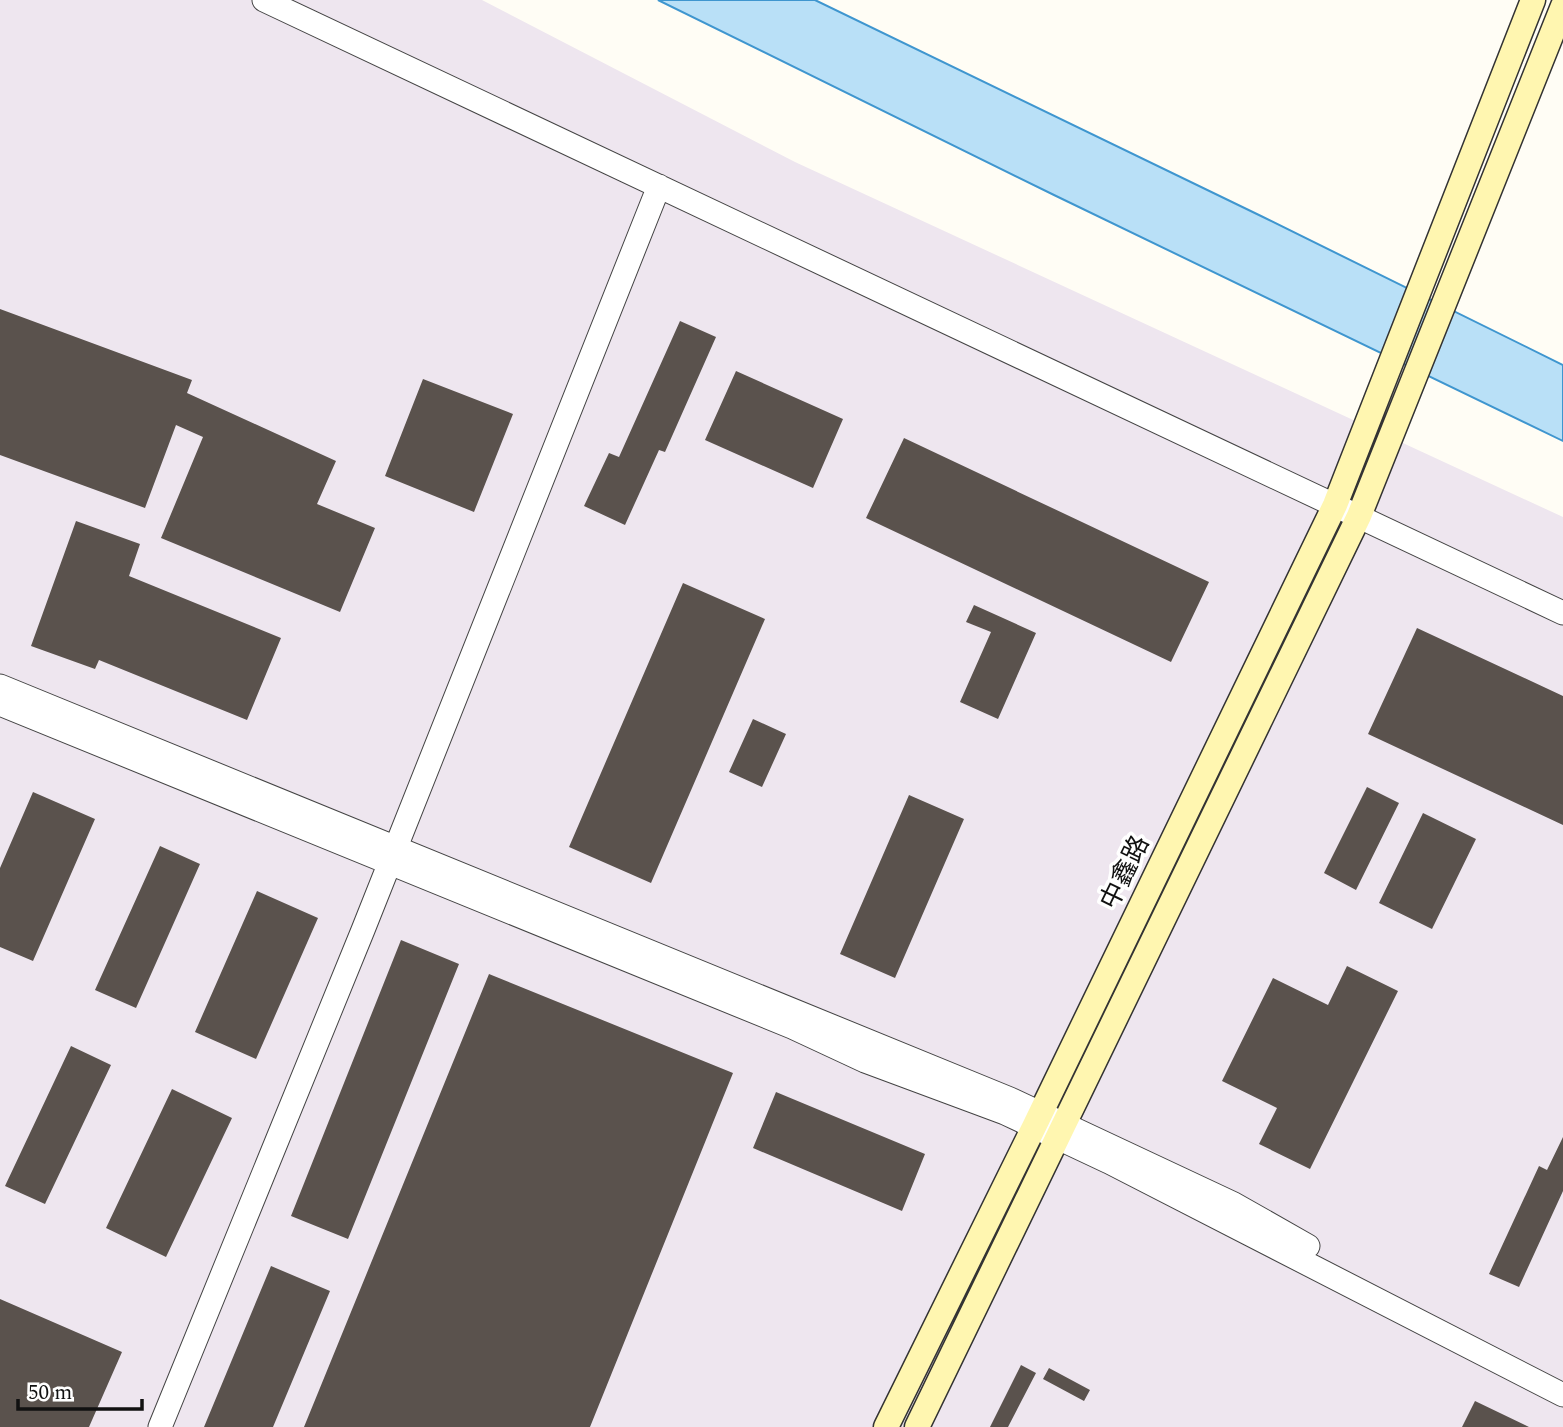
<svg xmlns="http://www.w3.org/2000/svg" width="1563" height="1427" viewBox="0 0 1563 1427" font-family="Spectral,'Noto Sans SC',serif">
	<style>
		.industrial { fill: #eee6ef }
		.water { fill: #b9e0f7; stroke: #3f96cf; stroke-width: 2 }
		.building { fill: #5a524d }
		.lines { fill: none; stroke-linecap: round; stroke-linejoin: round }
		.tertiary-casing { stroke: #444; stroke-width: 25 }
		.secondary-casing { stroke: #333; stroke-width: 27 }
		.tertiary { stroke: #fff; stroke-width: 23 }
		.secondary { stroke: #fff6b0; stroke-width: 24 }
		.labels { text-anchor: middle; stroke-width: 7; stroke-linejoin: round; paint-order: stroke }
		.street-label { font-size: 26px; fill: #111; stroke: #fff }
	</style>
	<rect width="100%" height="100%" fill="#fffdf5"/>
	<!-- industrial -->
	<path class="industrial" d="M0,0H482L795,162L1563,517V1427H0Z"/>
	<!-- water -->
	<path class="water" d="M658,0H815L1261,216L1563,365V441L1054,195Z"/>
	<!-- building -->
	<path class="building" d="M0,309L192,380L187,393L336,461L317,504L375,528L340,612L161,538L203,437L176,425L145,508L0,455Z
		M680,321L716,337L665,452L659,450L625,525L584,506L609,453L619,457Z
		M736,371L843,419L813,488L705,440Z
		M423,379L513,414L474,512L385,476Z
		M904,438L1209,582L1171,662L866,518Z
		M76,521L140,544L129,576L281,638L247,720L99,660L95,669L31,646Z
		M683,583L765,619L651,883L569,847Z
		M974,605L1036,633L998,719L960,702L991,632L966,622Z
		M1417,628L1563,696V825L1368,734Z
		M753,719L786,734L762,787L729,772Z
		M1367,787L1399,803L1356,890L1324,873Z
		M33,792L95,819L33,961L0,947V868Z
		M909,795L964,819L895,978L840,954Z
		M1423,813L1476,839L1432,929L1379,903Z
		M160,846L200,864L136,1008L95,990Z
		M257,891L318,918L256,1059L195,1032Z
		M401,940L459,964L348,1239L291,1216Z
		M1347,966L1398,991L1310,1169L1259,1144L1277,1108L1222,1081L1273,978L1328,1005Z
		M489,974L733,1073L590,1427H304Z
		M71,1046L111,1065L45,1204L5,1186Z
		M172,1089L232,1118L166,1257L106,1228Z
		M776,1092L925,1154L902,1211L753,1148Z
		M1563,1137V1191L1519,1287L1489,1274L1539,1166L1547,1170Z
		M271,1266L330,1291L273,1427H204Z
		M0,1299L122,1352L89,1427H0Z
		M1021,1365L1036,1373L1008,1427H990Z
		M1049,1368L1090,1390L1084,1401L1043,1379Z
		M1475,1401L1529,1427H1462Z"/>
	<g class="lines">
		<!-- tertiary casing -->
		<g class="tertiary-casing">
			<path id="tertiary" d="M264,0L1563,613
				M0,686L1010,1099L1234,1204L1308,1246
				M0,704L792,1027L865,1061L1005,1113L1109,1162L1563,1395
				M160,1427L363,930L659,186"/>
		</g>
		<!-- secondary casing -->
		<g class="secondary-casing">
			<path id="secondary" d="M886,1427L1034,1127L1335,505L1533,0
				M917,1427L1359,516L1563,6"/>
		</g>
		<!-- tertiary -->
		<use href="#tertiary" class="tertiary"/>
		<!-- secondary -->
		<use href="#secondary" class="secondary"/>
	</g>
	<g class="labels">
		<!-- street labels -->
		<g class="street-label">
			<text transform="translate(1124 872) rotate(-64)" y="9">中鑫路</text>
		</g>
	</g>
	<!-- scale -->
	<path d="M18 1399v10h124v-10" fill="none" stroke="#111111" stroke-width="3.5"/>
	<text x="28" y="1399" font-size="21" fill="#111111" stroke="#ffffff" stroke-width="5" paint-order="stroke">50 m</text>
</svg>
